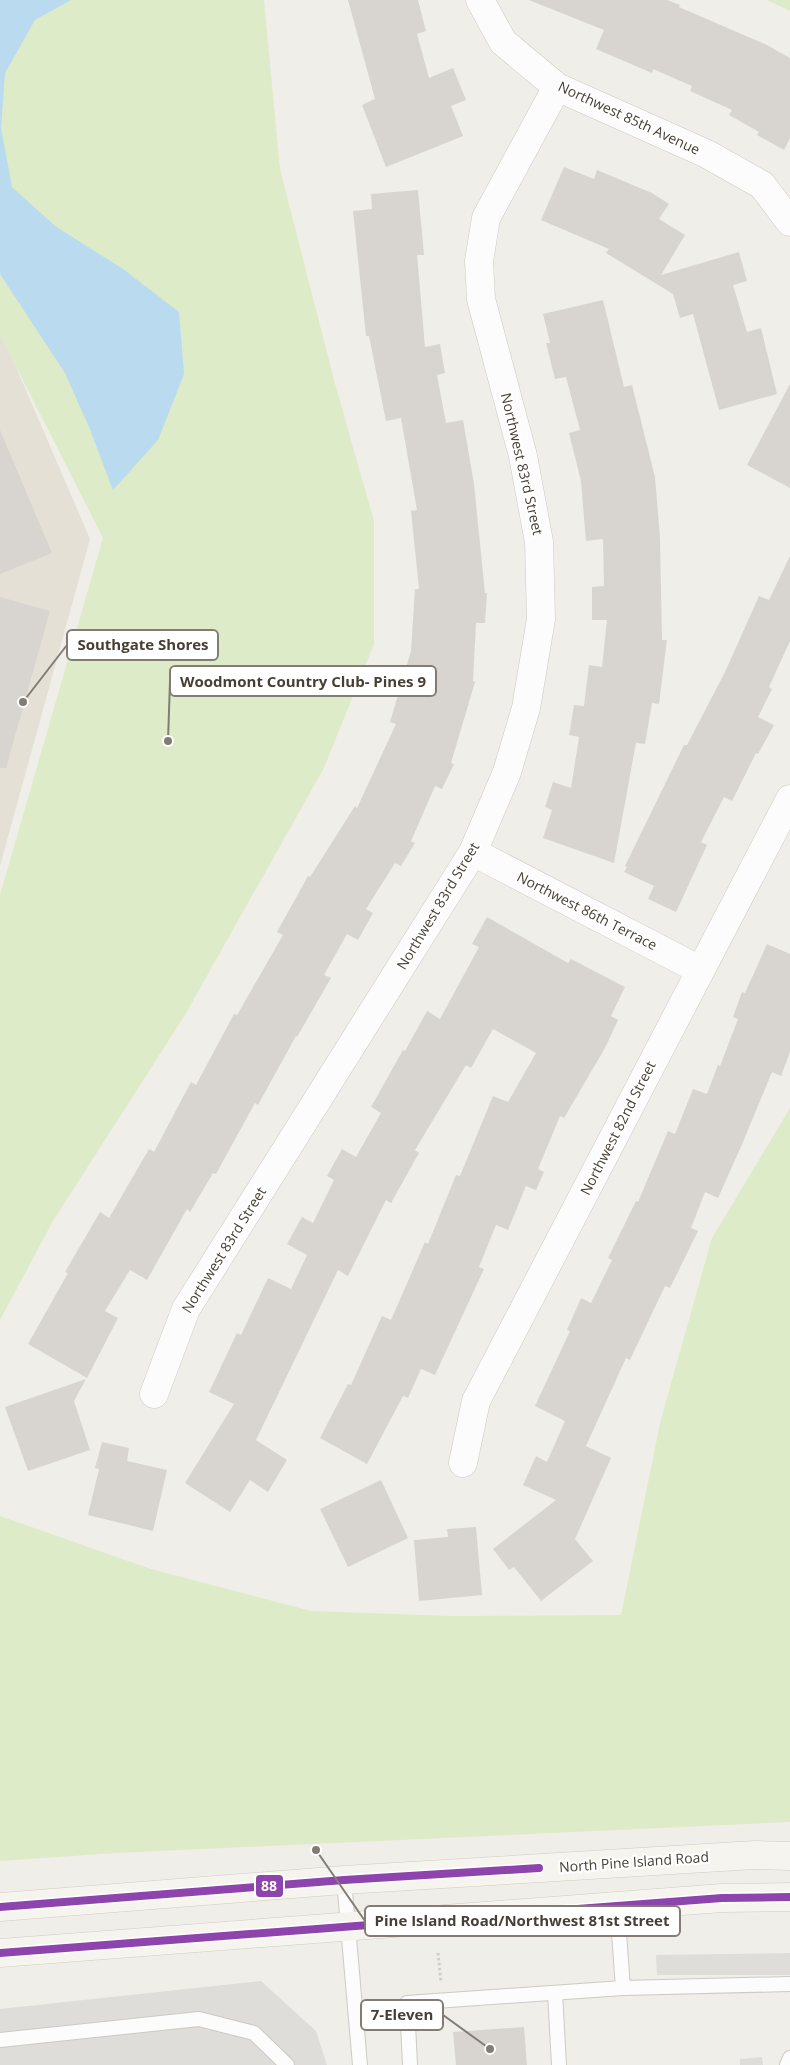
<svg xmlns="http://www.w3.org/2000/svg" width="790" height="2065" viewBox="0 0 790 2065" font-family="'Open Sans',sans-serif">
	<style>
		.residential { fill: #e4e0d6 }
		.green { fill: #deebc9 }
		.parking { fill: #dfddd9 }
		.water { fill: #b9daef }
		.building { fill: #d8d5d0 }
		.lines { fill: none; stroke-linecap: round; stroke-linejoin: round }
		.service-casing { stroke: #cdcac5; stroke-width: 16 }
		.minor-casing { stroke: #cdcac5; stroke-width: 29 }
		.secondary-casing { stroke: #d0cbc0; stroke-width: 29 }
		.path { stroke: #d1ceca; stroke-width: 3; stroke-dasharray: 2.5 2.5; stroke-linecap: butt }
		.service { stroke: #fdfcfc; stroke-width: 14 }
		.minor { stroke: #fdfcfc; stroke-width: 28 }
		.secondary { stroke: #f6f4ee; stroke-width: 28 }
		.bus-1-casing { stroke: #fff; stroke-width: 11 }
		.bus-1 { stroke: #8e44ad; stroke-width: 8 }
		.labels { text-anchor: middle; stroke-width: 4.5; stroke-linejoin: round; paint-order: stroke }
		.street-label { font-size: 14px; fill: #463f35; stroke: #fff }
		.leader { fill: none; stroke: #827c74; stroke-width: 2 }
		.callout-dot { fill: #827c74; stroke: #fff; stroke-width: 2 }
		.callout { fill: #fff; stroke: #827c74; stroke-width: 2 }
		.callout-label { font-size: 15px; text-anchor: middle; font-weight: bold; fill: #463f35 }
		.line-badge { stroke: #fff; stroke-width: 2 }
		.badge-label { font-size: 14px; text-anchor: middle; font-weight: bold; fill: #fff }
	</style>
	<rect width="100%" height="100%" fill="#f0eee9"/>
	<!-- residential -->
	<path class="residential" d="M0,330L90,539L0,866Z"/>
	<!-- green -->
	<path class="green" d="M0,0H264L280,169L334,380L374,521V644L324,768L185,1015L53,1221L0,1320V895L103,538L0,335Z
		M767,0H790V11Z
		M790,1108V1822L116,1853L0,1861V1516L151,1569L311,1611L450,1616L621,1615L661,1419L712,1238Z"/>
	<!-- parking -->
	<path class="parking" d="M790,1953V1975H657L656,1955Z
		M261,1981L316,2031L327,2065H0V2009Z
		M762,2057L763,2065H740V2059Z"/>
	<!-- water -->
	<path class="water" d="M0,0H71L35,20L5,73L1,128L12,187L55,226L123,269L179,312L184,374L158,440L113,490L89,427L65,373L0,274Z"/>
	<!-- building -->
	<path class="building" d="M348,0H418L426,31L417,34L429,78L453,68L466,100L451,106L463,136L386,167L362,105L375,99Z
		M529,0H667L680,5L679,7L767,45L790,58V138L784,150L757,135L759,132L729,115L732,110L690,91L692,86L653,69L652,73L596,49L604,30Z
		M564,167L594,179L597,170L652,193L669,204L659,219L685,235L661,275L739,252L747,281L733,285L747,332L761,328L777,394L719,410L693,314L680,318L673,294L606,253L609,249L541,220Z
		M418,190L424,255H417L425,347L440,344L445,373L437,375L446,423L463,420L474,484L485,593H487L485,623H476L473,681L475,682L451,763L454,764L442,789L435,786L411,841L415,843L401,866L395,863L366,909L373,913L358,940L347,934L324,975L331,978L297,1037L296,1036L258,1105L255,1103L216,1174L213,1173L190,1212L187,1209L147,1280L130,1270L105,1311L118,1318L87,1378L28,1344L68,1273L65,1272L100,1212L109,1218L149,1149L154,1152L191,1082L196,1085L234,1014L237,1015L283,935L277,932L308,876L310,877L355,806L357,808L396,724L390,722L411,651L415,589H419L411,511L417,510L401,418L386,421L369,336H366L353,211L372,209L371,194Z
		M603,300L624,387L632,385L655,477L660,538L662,640H667L659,704L652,703L645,744L636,743L614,863L543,838L552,810L545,807L553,782L571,788L579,737L569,735L574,705L584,706L589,665L602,667L607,620H592V587L604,586L603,539L586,541L581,481L569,433L580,430L566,377L555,379L546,343H550L543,314Z
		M790,384V488L747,465Z
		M0,430L52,553L0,574Z
		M790,556V641L769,687L772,689L758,717L774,725L758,754L756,753L732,801L724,797L701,842L707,845L676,912L648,899L654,886L624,872L627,867L625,866L684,745H687L725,672L759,596L769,600Z
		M0,597L50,611L6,768H0Z
		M487,917L568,963L571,959L625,987L611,1016L618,1020L605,1048L564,1118L560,1116L538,1169L544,1172L536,1190L526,1186L508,1230L496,1225L479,1267L484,1269L435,1375L421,1369L408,1398L403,1396L367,1464L320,1438L348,1384L351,1385L382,1316L391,1320L425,1242L428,1244L456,1175L460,1176L493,1096L508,1102L536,1053L493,1029L471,1068L466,1065L415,1150L419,1153L391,1203L386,1200L348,1276L338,1270L256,1440L287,1460L268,1492L250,1480L230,1512L185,1483L234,1404L209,1392L237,1333L241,1335L268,1278L291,1289L307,1255L287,1244L302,1217L313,1223L334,1180L327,1176L342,1149L356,1157L381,1113L371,1107L403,1050L405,1051L427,1011L440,1019L479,947L472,944Z
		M767,944L790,954V1052L781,1076L772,1072L743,1142L718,1198L705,1192L691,1228L698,1231L670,1288L665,1286L630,1360L626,1358L586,1446L611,1458L575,1539L593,1561L541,1601L514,1567L509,1570L493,1549L556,1500L523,1485L536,1456L547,1462L565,1421L535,1406L570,1331L567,1330L581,1298L591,1303L612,1260L608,1258L636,1201L638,1202L668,1131L675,1134L693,1089L707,1094L718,1065L720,1066L738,1019L733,1017L742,992L745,993Z
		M86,1379L74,1401L90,1450L28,1471L5,1407Z
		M102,1442L129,1448L127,1461L167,1470L153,1531L88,1515L99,1469L95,1468Z
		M381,1480L408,1538L348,1567L320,1509Z
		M476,1527L482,1595L419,1601L414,1540L448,1537L447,1529Z
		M524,2027L527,2065H456L453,2032Z"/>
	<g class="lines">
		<!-- service casing -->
		<g class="service-casing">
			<path id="service" d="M344,1880L360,2065
				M623,1988L790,1984
				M555,1993L559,2065
				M0,2040L199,2019L254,2033L287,2065
				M410,2065L407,2003L623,1988L617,1906
				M787,2065L790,2058"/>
		</g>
		<!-- minor casing -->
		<g class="minor-casing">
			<path id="minor" d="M480,0L503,42L557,87L707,154L762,185L790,222
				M473,852L700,970
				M154,1394L186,1309L473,852L507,772L526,708L541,619L539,542L523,456L481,299L479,261L486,218L557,87
				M463,1463L476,1401L790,799"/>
		</g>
		<!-- secondary casing -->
		<g class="secondary-casing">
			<path id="secondary" d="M0,1907L344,1880L755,1855L790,1856
				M0,1953L722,1898L790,1897"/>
		</g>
		<!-- path -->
		<path class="path" d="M438,1953L441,1983"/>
		<!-- service -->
		<use href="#service" class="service"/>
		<!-- minor -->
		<use href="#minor" class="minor"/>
		<!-- secondary -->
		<use href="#secondary" class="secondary"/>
		<!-- bus-1 casing -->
		<g class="bus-1-casing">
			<path id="bus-1" d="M0,1907L344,1880L539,1868
				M0,1953L722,1898L790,1897"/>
		</g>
		<!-- bus-1 -->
		<use href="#bus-1" class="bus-1"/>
	</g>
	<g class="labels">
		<!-- street labels -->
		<g class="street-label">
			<text transform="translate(629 118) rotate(25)" y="5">Northwest 85th Avenue</text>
			<text transform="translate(522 464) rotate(77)" y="5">Northwest 83rd Street</text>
			<text transform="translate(438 906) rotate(-59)" y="5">Northwest 83rd Street</text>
			<text transform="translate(587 911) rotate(27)" y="5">Northwest 86th Terrace</text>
			<text transform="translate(618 1128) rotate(-63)" y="5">Northwest 82nd Street</text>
			<text transform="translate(224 1250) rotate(-58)" y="5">Northwest 83rd Street</text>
			<text transform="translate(634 1862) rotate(-4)" y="5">North Pine Island Road</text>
		</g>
	</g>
	<!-- callouts -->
	<path class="leader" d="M23 702L67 645M168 741L170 681M316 1850L365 1921M490 2049L443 2015"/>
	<g class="callout-dot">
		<circle cx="23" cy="702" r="5"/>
		<circle cx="168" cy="741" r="5"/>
		<circle cx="316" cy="1850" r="5"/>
		<circle cx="490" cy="2049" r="5"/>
	</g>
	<g class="callout">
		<rect x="67" y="630" width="151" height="30" rx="5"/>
		<rect x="170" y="666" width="266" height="30" rx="5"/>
		<rect x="365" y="1906" width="315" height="30" rx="5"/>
		<rect x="361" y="2000" width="82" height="30" rx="5"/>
	</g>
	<g class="callout-label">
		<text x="143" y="650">Southgate Shores</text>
		<text x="303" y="687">Woodmont Country Club- Pines 9</text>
		<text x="522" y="1926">Pine Island Road/Northwest 81st Street</text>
		<text x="402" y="2020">7-Eleven</text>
	</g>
	<rect class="line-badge" x="255" y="1874" width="29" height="24" rx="5" fill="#8e44ad"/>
	<g class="badge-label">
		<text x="269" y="1891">88</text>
	</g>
</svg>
